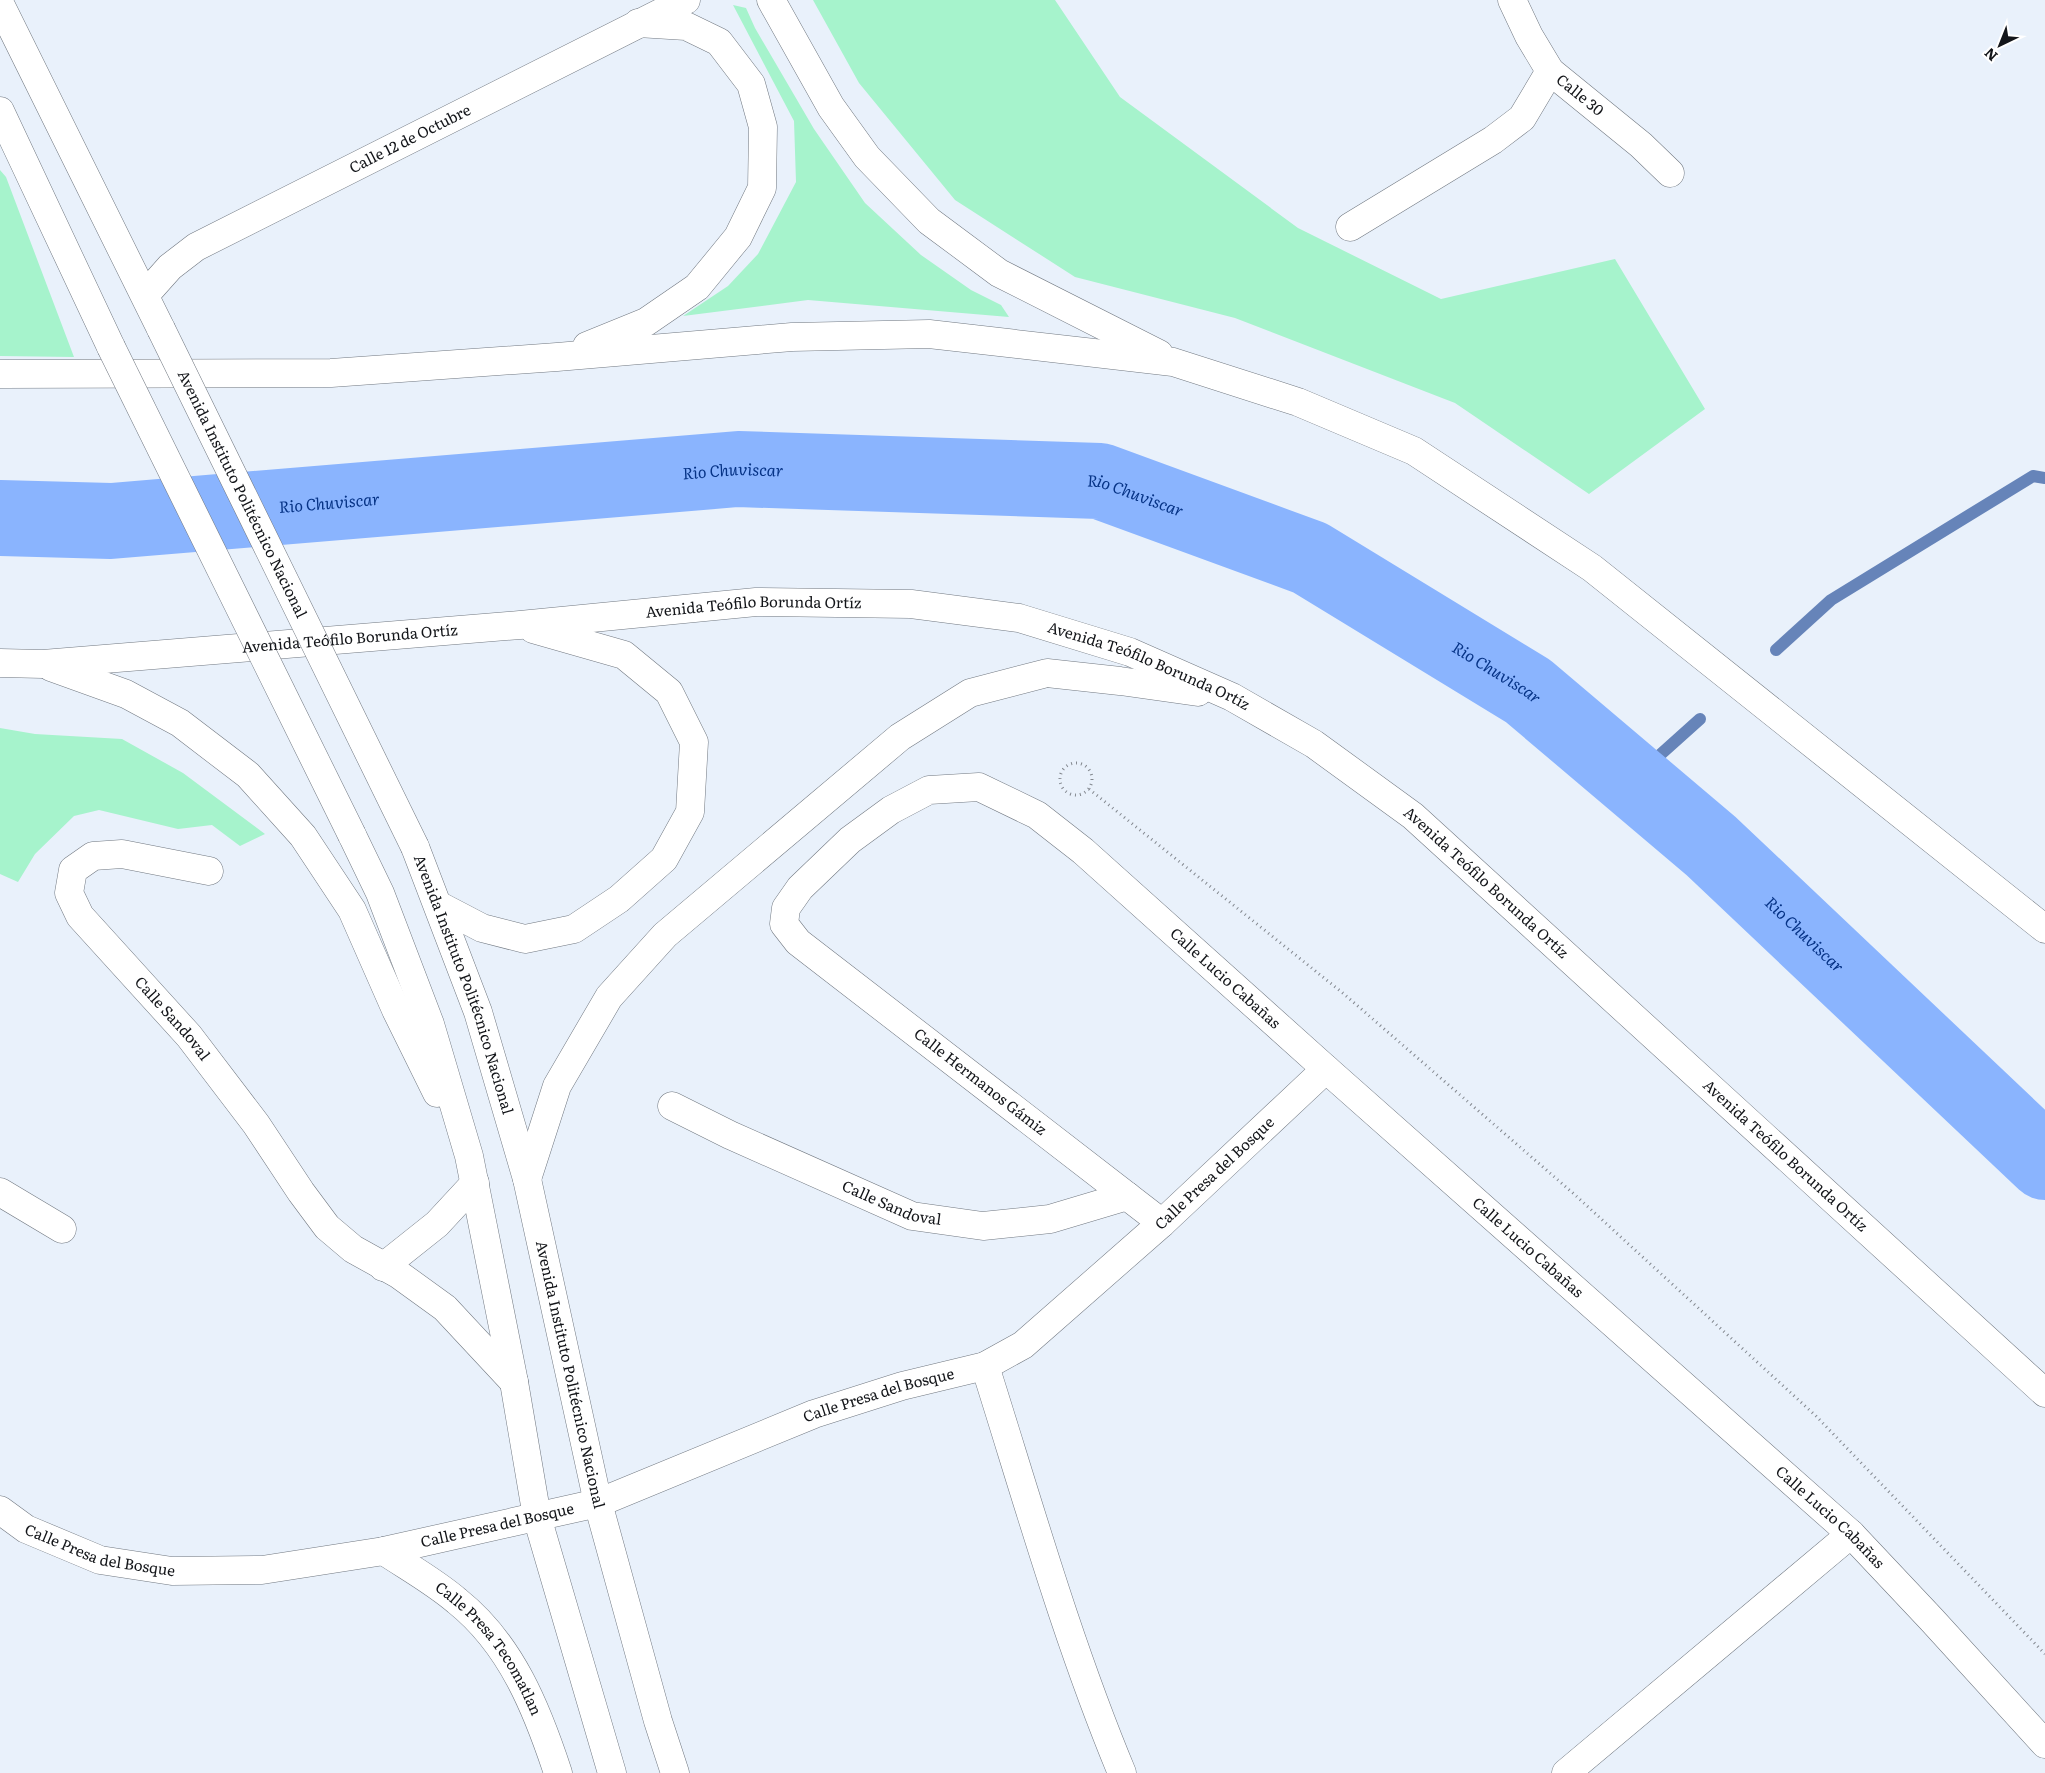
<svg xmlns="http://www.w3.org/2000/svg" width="2045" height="1773" viewBox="0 0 2045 1773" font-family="Literata,serif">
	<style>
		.green { fill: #a6f3cc }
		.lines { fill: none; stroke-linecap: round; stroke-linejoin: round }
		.stream { stroke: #6684b9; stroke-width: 12 }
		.river { stroke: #8ab4fe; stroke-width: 76 }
		.street-casing { stroke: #717881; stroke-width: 29 }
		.secondary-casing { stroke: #717881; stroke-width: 29 }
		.primary-casing { stroke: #717881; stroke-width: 29 }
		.path { stroke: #83888f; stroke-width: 3; stroke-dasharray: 1 4; stroke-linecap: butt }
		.street { stroke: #fff; stroke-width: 28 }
		.secondary { stroke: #fff; stroke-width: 28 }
		.primary { stroke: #fff; stroke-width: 28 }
		.primary-bridge-casing { stroke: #717881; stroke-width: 29; stroke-linecap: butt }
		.primary-bridge { stroke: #fff; stroke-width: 28 }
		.labels { text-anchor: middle; stroke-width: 4; stroke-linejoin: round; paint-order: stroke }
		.street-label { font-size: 15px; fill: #131519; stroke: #fff }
		.water-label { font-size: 16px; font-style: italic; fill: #063386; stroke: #fff }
	</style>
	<rect width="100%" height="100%" fill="#e9f1fb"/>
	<!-- green -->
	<path class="green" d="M813,0H1055L1120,97L1298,228L1441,299L1615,259L1705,409L1589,494L1455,403L1235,318L1075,277L955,200L859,83Z
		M733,5L746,8L755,28L814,129L865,203L921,255L971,290L1001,305L1009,317L808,300L683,316L728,286L758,254L796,182L794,121Z
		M0,170L6,177L74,357L0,356Z
		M0,728L35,734L122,739L183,773L265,834L240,846L212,825L178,829L99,810L74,816L35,854L18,882L0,874Z"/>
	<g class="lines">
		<!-- stream -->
		<path class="stream" d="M1776,650L1831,600L2033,476L2045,478
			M1632,780L1700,719"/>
		<!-- river -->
		<path class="river" id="s1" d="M0,518L111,521L738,469L1100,481L1310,558L1528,691L1711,846L2045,1162"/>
		<!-- street casing -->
		<g class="street-casing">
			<g id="street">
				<path id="s2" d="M1512,0L1529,36L1550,71L1641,145L1670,173"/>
				<path d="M1350,227L1493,140L1522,118L1550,71"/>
				<path id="s3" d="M145,295L170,267L196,247L686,0"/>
				<path id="s4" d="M209,871L122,854L93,856L73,870L69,893L80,916L189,1036L256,1124L301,1192L327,1227L353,1249L398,1274L445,1308L514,1382"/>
				<path id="s5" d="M672,1106L730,1135L912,1216L983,1226L1050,1219L1127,1196"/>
				<path d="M0,1192L62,1229"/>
				<path id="s6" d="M1162,1223L798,942L784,924L786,908L800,888L850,840L891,810L929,790L979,787L1037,815L1083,851L1326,1069L1851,1534L1932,1620L2045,1744"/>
				<path d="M383,1267L437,1224L475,1183"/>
				<path d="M985,1366C1028,1502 1067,1641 1122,1773"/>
				<path id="s7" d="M598,1503L814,1414L902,1386L985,1366L1023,1345L1162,1223L1326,1069"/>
				<path id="s8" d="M384,1551C408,1567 435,1582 457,1601C511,1644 537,1709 558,1773"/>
				<path d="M1566,1773L1851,1534"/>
			</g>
		</g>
		<!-- secondary casing -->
		<g class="secondary-casing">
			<g id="secondary">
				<path id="s9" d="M0,1510L26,1529L100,1560L172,1571L262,1570L384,1551L598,1503"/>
			</g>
		</g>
		<!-- primary casing -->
		<g class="primary-casing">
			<g id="primary">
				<path d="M771,0L831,107L867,157L929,221L999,273L1159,354"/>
				<path d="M0,4L161,329"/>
				<path d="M0,111L111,347"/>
				<path d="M587,346L646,322L697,287L738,237L762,188L763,127L751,84L719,42L686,26L638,23"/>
				<path d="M0,374L331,373L557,357L792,337L929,334L1173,362L1298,402L1414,451L1592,568L2045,929"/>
				<path id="s10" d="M0,663L43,664L520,625L756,602L911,604L1019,618L1130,652L1232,697L1314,744L1413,816L2045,1393"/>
				<path d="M51,667L126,694L180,723L248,775L303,836L352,910L396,1010L437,1093"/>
				<path d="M352,835L380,893L430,1024L469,1156L514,1382L537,1517L612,1773"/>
				<path id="s11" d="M415,847L478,1012L527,1179L598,1503L658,1721L675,1773"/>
				<path d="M438,905L482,928L525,939L574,929L619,899L664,859L690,812L694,742L669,692L624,655L533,629"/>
				<path d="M527,1179L557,1086L609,997L665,935L900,737L970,693L1047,673L1120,681L1198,692"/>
			</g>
		</g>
		<!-- path -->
		<path class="path" d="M1060 779a16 16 0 1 1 32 0a16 16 0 1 1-32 0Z
			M1089,789L1344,994L1574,1194L1816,1416L2045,1654"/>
		<!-- street -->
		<use href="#street" class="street"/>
		<!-- secondary -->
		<use href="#secondary" class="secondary"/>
		<!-- primary -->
		<use href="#primary" class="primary"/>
		<!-- primary-bridge casing -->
		<g class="primary-bridge-casing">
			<g id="primary-bridge">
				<path id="s12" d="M161,329L415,847"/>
				<path d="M111,347L352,835"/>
			</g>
		</g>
		<!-- primary-bridge -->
		<use href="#primary-bridge" class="primary-bridge"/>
	</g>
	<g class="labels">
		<!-- street labels -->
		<g class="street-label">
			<text dy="5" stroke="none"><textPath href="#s2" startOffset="119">Calle 30</textPath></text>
			<text dy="5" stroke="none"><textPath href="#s3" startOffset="310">Calle 12 de Octubre</textPath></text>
			<text dy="5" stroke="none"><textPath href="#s12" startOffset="184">Avenida Instituto Politécnico Nacional</textPath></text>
			<text dy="5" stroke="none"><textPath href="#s10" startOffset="756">Avenida Teófilo Borunda Ortíz</textPath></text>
			<text dy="5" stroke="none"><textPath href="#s10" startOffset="351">Avenida Teófilo Borunda Ortíz</textPath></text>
			<text dy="5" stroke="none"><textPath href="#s10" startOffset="1161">Avenida Teófilo Borunda Ortíz</textPath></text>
			<text dy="5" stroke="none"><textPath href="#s10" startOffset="1566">Avenida Teófilo Borunda Ortíz</textPath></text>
			<text dy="5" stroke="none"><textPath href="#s6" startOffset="1050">Calle Lucio Cabañas</textPath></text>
			<text dy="5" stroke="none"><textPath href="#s11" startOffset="146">Avenida Instituto Politécnico Nacional</textPath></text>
			<text dy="5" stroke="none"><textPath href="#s4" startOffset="329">Calle Sandoval</textPath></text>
			<text transform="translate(980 1082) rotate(38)" y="5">Calle Hermanos Gámiz</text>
			<text dy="5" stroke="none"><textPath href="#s10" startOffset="1971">Avenida Teófilo Borunda Ortíz</textPath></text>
			<text dy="5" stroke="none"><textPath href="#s7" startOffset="712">Calle Presa del Bosque</textPath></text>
			<text dy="5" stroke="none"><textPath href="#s5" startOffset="241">Calle Sandoval</textPath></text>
			<text dy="5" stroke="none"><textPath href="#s6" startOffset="1455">Calle Lucio Cabañas</textPath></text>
			<text dy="5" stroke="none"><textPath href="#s11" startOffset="551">Avenida Instituto Politécnico Nacional</textPath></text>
			<text dy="5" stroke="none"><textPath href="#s7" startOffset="301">Calle Presa del Bosque</textPath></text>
			<text dy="5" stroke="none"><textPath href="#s6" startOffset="1860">Calle Lucio Cabañas</textPath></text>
			<text dy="5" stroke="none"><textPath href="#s9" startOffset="515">Calle Presa del Bosque</textPath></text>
			<text dy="5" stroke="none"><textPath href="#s9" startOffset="110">Calle Presa del Bosque</textPath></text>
			<text dy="5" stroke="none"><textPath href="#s8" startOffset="146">Calle Presa Tecomatlan</textPath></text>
		</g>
		<!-- water labels -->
		<g class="water-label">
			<text dy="6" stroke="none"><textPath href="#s1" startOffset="735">Rio Chuviscar</textPath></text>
			<text dy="6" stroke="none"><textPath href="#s1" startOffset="1140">Rio Chuviscar</textPath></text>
			<text dy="6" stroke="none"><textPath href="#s1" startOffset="330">Rio Chuviscar</textPath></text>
			<text dy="6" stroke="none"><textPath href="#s1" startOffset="1545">Rio Chuviscar</textPath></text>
			<text dy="6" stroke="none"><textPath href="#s1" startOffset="1950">Rio Chuviscar</textPath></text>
		</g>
	</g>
	<!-- north arrow -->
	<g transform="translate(2000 45) rotate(223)" stroke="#ffffff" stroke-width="4" paint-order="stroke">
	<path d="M0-4L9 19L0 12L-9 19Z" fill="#131519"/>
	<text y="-8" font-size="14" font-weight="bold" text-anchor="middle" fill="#131519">N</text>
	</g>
</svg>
